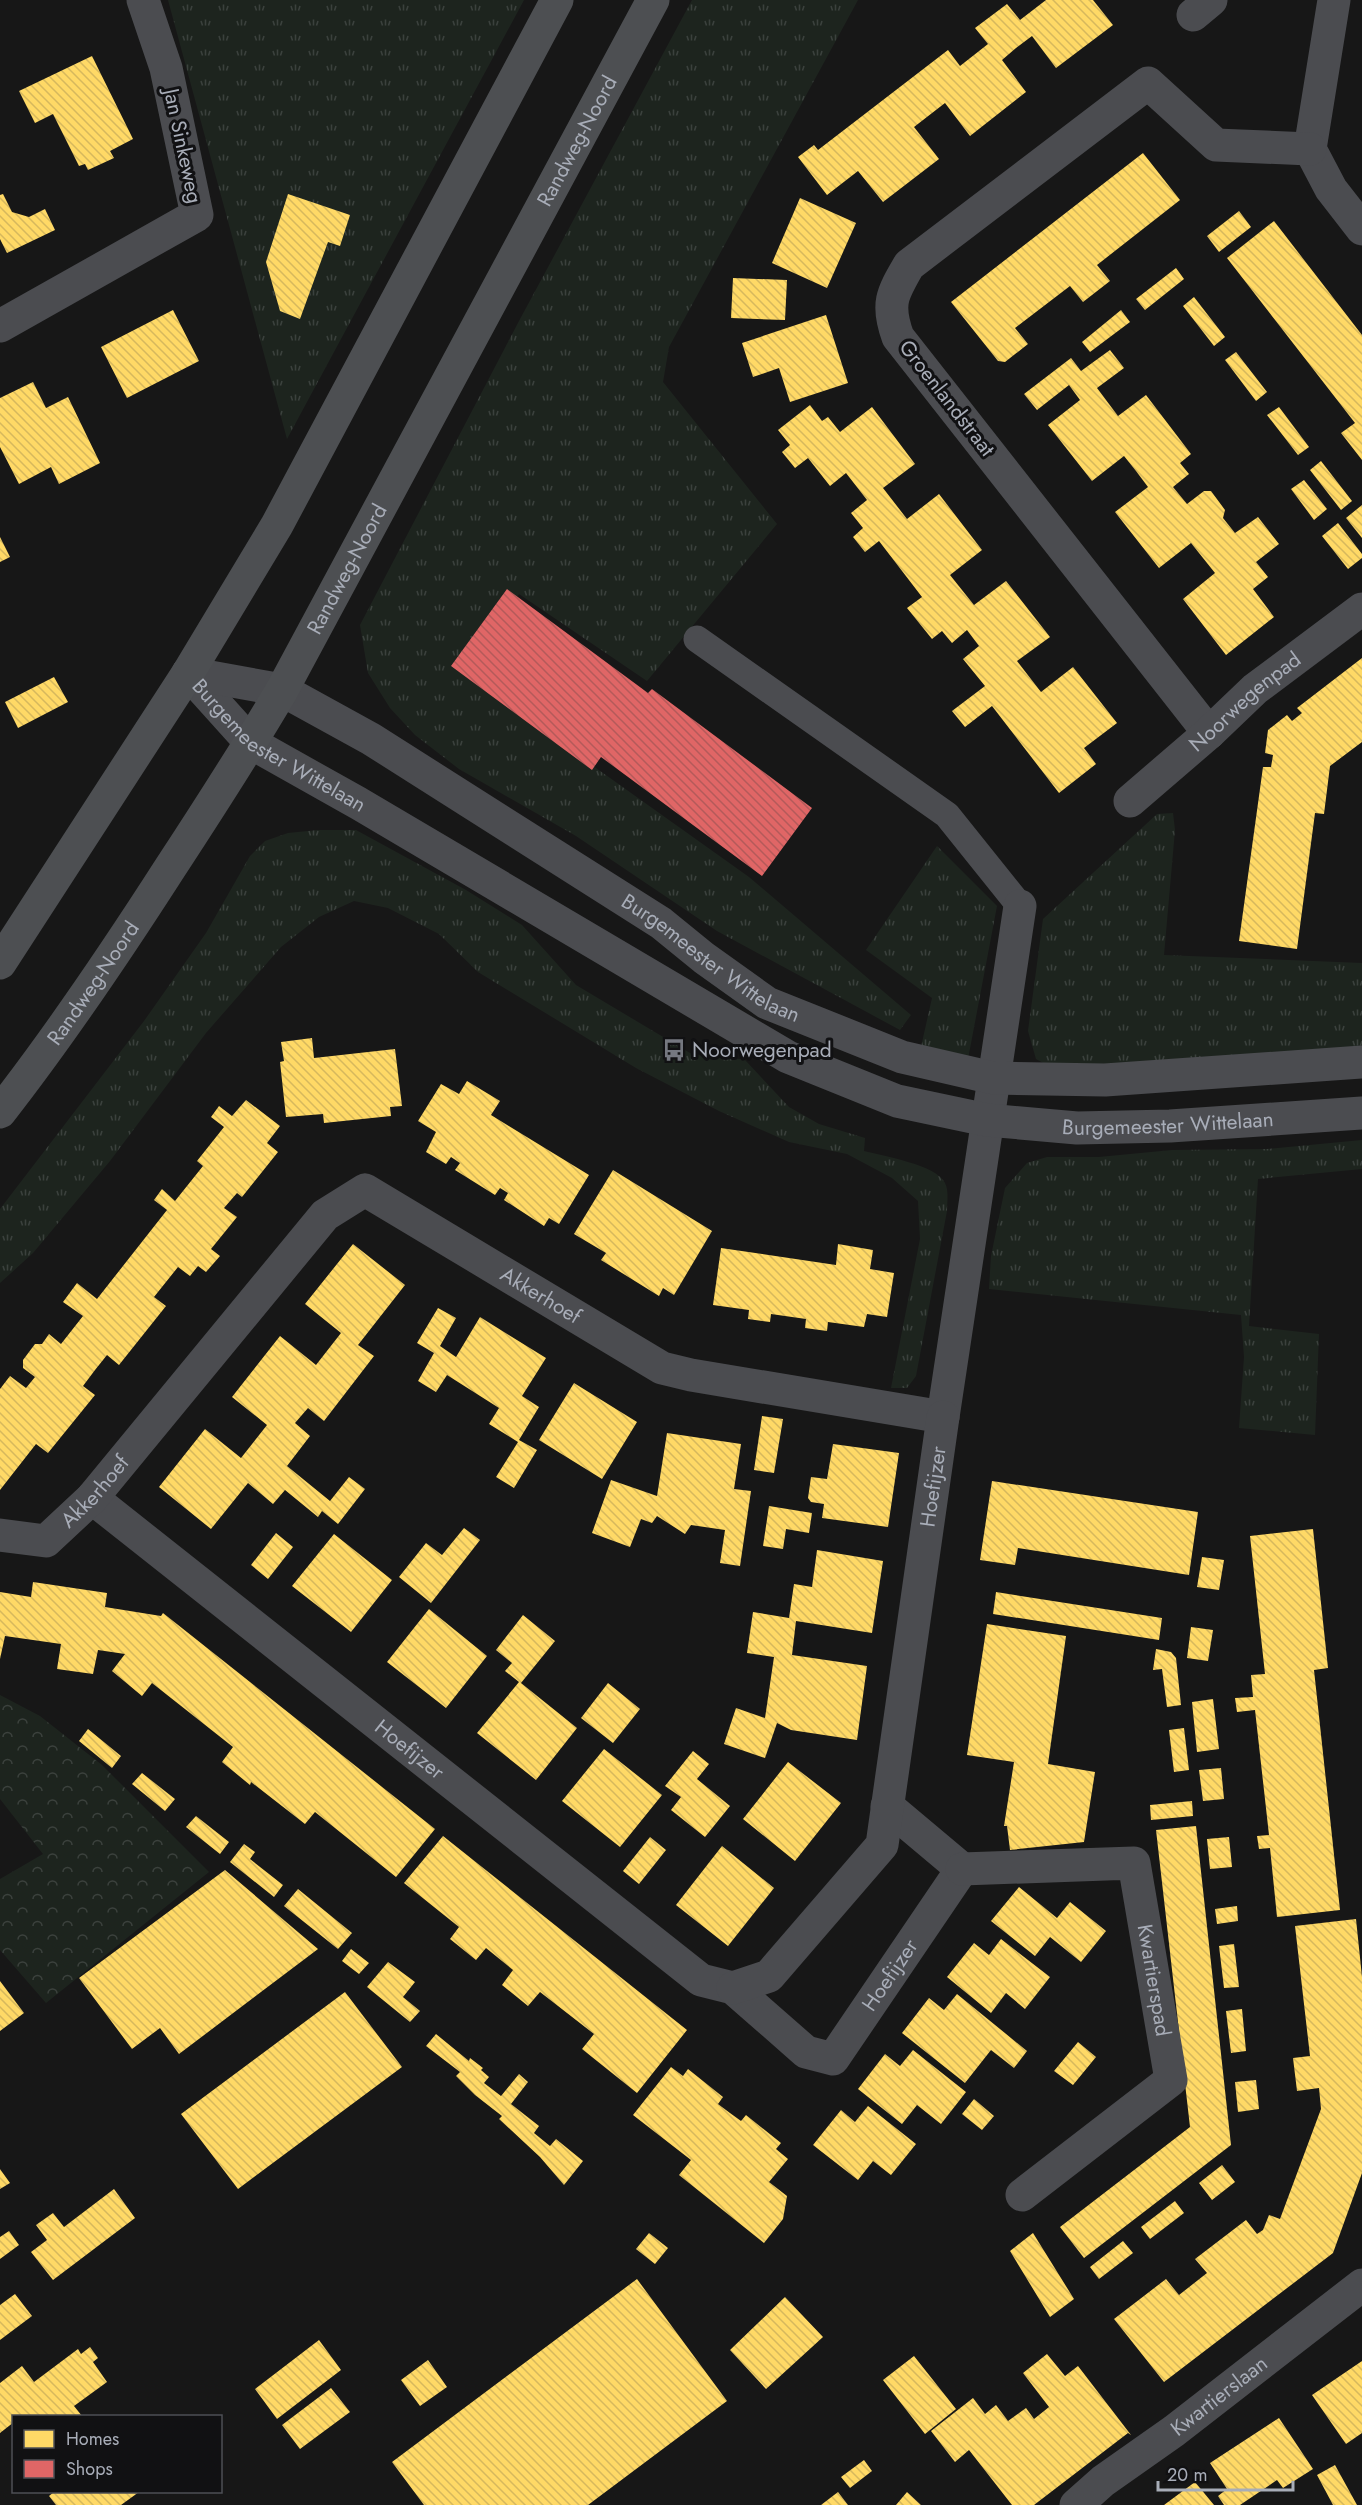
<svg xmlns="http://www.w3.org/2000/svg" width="1362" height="2505" viewBox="0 0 1362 2505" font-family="Jost,sans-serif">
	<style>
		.grass { fill: url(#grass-tufts) }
		.forest { fill: url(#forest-crowns) }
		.homes { fill: url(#homes-back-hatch) }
		.shops { fill: url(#shops-back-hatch) }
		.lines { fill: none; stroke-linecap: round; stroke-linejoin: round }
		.service { stroke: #4b4c50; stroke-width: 27 }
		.minor { stroke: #4b4c50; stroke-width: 33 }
		.tertiary { stroke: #4b4c50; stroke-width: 33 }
		.primary { stroke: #4d4f52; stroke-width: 33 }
		.labels { text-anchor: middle; stroke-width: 6; stroke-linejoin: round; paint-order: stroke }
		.street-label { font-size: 21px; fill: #a8adb8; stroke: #111113 }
		.poi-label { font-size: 21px; fill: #a8adb8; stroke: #111113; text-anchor: start }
	</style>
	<defs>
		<pattern id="grass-tufts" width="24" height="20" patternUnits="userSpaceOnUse" patternTransform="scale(1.5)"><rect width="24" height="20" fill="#1d241e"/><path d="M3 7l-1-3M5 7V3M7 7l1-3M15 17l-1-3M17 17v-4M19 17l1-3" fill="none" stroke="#3b413d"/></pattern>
		<pattern id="forest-crowns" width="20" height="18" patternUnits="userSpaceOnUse" patternTransform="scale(1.5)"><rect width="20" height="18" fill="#1d241e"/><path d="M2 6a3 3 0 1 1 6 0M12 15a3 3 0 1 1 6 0" fill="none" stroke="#3b413d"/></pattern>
		<pattern id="homes-back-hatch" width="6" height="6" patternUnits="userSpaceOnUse" patternTransform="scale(1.5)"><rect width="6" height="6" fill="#ffd966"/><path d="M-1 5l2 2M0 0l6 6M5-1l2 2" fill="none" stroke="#d6b85d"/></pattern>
		<pattern id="shops-back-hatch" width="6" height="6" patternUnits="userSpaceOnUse" patternTransform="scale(1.5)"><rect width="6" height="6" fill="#e06666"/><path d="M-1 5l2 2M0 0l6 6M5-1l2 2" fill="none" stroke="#b45a5a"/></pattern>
	</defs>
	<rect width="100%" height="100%" fill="#171717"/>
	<!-- grass -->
	<path class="grass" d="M168,0H524L287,439Z
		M692,0H858L669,347L663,382L777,524L647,681L519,594L464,674L749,877L911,1015L900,1030L717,931L576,836L459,769L415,735L390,708L368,673L360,625L519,321Z
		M1173,813L1175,830L1164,955L1362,963V1049L1058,1071L1036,1059L1028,1031L1043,919L1157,814Z
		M318,830H356L466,890L522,925L576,985L690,1053L706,1057L733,1058L745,1060L789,1107L819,1124L865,1138L864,1151C883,1156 937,1165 945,1183C949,1191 947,1202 947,1211L916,1376L907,1388H891L920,1239L918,1201L892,1178L847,1154L789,1142L719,1111L636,1068L478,972L439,934L388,908L354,901L319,917L281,947L206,1033L110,1161L33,1253L0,1283V1209L144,1021L206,933L250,856L265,841L288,833Z
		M937,846L997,906L968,1059L921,1047L932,998L866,950Z
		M1362,1140V1169L1258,1179L1249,1326L1319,1334L1315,1435L1239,1428L1244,1357L1241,1315L989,1289L991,1256L1005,1188L1027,1163L1047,1157H1099L1172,1150L1267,1149Z"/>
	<!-- forest -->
	<path class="forest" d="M0,1695L40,1716L102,1765L209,1872L46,2003L0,1950V1879L43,1854L0,1799Z"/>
	<!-- homes -->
	<path class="homes" d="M1046,0H1093L1113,25L1056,68L1032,36L1016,48L1002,60L1026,92L970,136L945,103L914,127L939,159L883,202L858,171L827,195L798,157L814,145L818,150L948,50L960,66L988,44L975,28L1007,4L1020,20Z
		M92,56L133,139L110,151L114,158L88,170L85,164L79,166L53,114L35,123L19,91Z
		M1143,153L1180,200L1097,265L1110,281L1083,302L1070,286L1015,328L1028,344L1005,362L998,361L951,302Z
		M3,194L12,212L29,217L45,209L55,230L7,253L0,239V195Z
		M288,194L350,215L340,246L328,242L300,319L280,311L266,262Z
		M800,198L856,223L827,288L772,263Z
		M1239,211L1251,227L1219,252L1207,236Z
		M1274,221L1362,335V460L1341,433L1355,423L1227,258Z
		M1176,268L1184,279L1145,310L1136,299Z
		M733,278L787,280L785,320L731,318Z
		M1194,297L1225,337L1214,346L1183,306Z
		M173,310L199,361L127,398L101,347Z
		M1121,310L1130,322L1090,352L1082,342Z
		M826,315L848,383L790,402L779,368L753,377L742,343Z
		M1110,350L1124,368L1097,388L1118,416L1146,395L1191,454L1180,463L1189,474L1173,487L1187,504L1204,491H1211L1225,510L1223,518L1235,533L1258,517L1279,544L1256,562L1268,577L1253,589L1274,617L1226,655L1183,599L1215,573L1191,543L1159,568L1115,512L1148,487L1136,471L1124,456L1092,481L1048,425L1080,400L1069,385L1037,410L1024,394L1071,358L1081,371Z
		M1236,352L1267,392L1256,401L1225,360Z
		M33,382L46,408L68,397L100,463L59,484L51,467L19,484L0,447V398Z
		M810,405L822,421L828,417L840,432L872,407L915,464L883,488L907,519L939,494L982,550L950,575L974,605L1006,581L1050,637L1017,661L1041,692L1073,667L1117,723L1084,748L1096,764L1059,793L992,706L965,727L952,711L985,686L963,659L979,646L967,630L952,643L942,631L932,639L907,608L922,597L879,541L865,552L853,537L863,528L851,513L867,500L846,473L830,486L808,458L795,468L782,452L790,445L778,430Z
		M1279,407L1309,447L1298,455L1267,415Z
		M1321,461L1352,501L1341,510L1310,470Z
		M1304,480L1327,509L1314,520L1291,489Z
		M1362,505V538L1346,518Z
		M1338,523L1362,554V558L1348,569L1322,536Z
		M0,537L10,557L0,562Z
		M1362,658V742L1330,766L1324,814L1315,813L1297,949L1239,941L1263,767H1271L1273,755L1265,753L1268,730L1287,715L1292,721L1302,713L1297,708Z
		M54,677L68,702L18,728L5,702Z
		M312,1038L314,1058L395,1049L402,1106L390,1107L391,1116L324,1123L323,1114L286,1117L280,1062L284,1061L281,1042Z
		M467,1081L500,1101L491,1115L589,1175L559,1224L549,1218L544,1226L504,1200L508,1193L500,1188L495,1195L455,1170L460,1163L451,1157L446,1164L426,1152L436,1132L418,1121L441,1084L459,1094Z
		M246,1100L280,1126L267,1143L278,1152L242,1197L237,1193L224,1208L237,1217L211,1249L220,1256L206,1272L198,1266L190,1276L178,1267L154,1297L166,1306L119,1365L107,1355L95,1370L83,1386L95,1395L48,1453L36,1444L0,1490V1389L10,1376L26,1388L35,1377L23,1368V1360L35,1344H42L49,1334L61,1344L83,1316L63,1302L77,1283L97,1299L167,1210L154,1200L162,1189L175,1201L203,1166L197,1161L224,1127L211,1117L219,1106L232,1116Z
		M613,1170L712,1231L674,1295L663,1288L659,1296L601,1260L606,1253L574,1234Z
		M353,1244L405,1285L358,1345L374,1356L324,1421L308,1408L295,1423L310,1436L287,1466L330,1501L349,1477L365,1489L338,1524L322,1511L318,1517L285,1490L273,1504L248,1483L211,1529L159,1487L205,1429L241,1458L267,1425L232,1397L280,1336L316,1365L341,1333L305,1304Z
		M838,1244L873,1250L870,1269L894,1273L887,1317L867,1314L864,1327L828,1322L827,1331L805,1328L806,1319L771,1314L770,1322L748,1319L749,1310L713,1305L721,1248L836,1265Z
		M438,1308L456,1318L440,1346L456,1357L480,1317L546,1358L522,1396L539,1407L519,1440L537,1450L514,1488L496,1477L518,1442L489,1424L499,1408L447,1375L436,1392L418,1381L434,1353L417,1343Z
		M574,1383L637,1422L602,1479L539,1440Z
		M762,1416L783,1419L774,1473L754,1470Z
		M667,1433L741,1444L734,1489L751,1491L740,1566L720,1563L725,1530L691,1525L685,1534L657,1516L652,1523L641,1519L630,1547L592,1533L611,1480L657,1496Z
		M833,1444L899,1453L888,1527L822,1518L824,1504L811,1502L808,1498L811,1477L827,1479Z
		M992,1481L1198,1512L1189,1575L1018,1548L1015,1565L980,1560Z
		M769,1506L812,1513L809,1533L786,1529L783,1549L763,1546Z
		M464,1528L480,1540L431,1603L399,1577L426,1543L442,1555Z
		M1313,1529L1328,1668L1314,1670L1340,1910L1277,1917L1270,1848L1259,1849L1257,1836L1269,1835L1255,1710L1237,1712L1235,1698L1253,1697L1251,1675L1265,1674L1250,1536Z
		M276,1533L293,1547L268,1579L251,1565Z
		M334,1534L392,1580L351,1632L292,1586Z
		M817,1550L883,1561L872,1633L796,1621L792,1655L867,1666L857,1740L791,1730L777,1723L765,1758L724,1744L736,1708L765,1718L774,1657L747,1653L753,1612L789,1618L794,1584L812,1587Z
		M1202,1557L1224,1560L1219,1590L1197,1587Z
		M33,1582L107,1593L105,1607L161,1616L163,1613L435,1829L396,1877L315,1812L305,1824L251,1782L250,1785L222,1762L233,1747L152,1683L142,1696L112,1671L125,1654L98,1650L93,1674L57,1669L61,1644L5,1636L0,1659V1592L31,1597Z
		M996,1592L1162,1618L1159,1640L993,1614Z
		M429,1609L487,1656L446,1708L387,1662Z
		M523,1615L555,1641L521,1683L577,1728L536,1780L477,1733L519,1682L505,1671L512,1663L496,1650Z
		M987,1624L1066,1636L1048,1764L1095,1772L1084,1842L1010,1850L1007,1826H1004L1014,1762L967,1755Z
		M1191,1627L1213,1630L1208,1661L1187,1658Z
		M1156,1649L1171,1652L1176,1658L1181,1705L1167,1707L1162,1669L1153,1670Z
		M608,1683L640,1709L613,1743L581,1718Z
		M1213,1699L1219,1749L1197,1752L1192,1702Z
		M1184,1728L1189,1770L1174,1772L1169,1730Z
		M88,1729L121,1756L112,1768L79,1741Z
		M604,1749L662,1795L620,1847L562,1801Z
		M693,1751L709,1764L697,1779L730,1806L705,1837L671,1810L681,1797L665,1786Z
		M788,1762L841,1803L795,1861L743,1819Z
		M1221,1768L1224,1799L1203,1801L1199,1770Z
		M142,1773L175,1799L165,1811L132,1784Z
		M1192,1801L1193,1816L1151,1820L1150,1805Z
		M196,1816L229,1842L220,1854L186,1827Z
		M1196,1826L1231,2145L1084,2258L1060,2227L1190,2127L1156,1830Z
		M443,1836L687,2030L637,2093L582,2049L594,2034L540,1992L528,2006L502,1985L513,1970L486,1948L476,1960L450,1939L459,1927L404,1883Z
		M650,1837L666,1850L639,1884L623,1871Z
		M1229,1837L1232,1867L1210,1869L1207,1839Z
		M244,1844L255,1852L250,1859L283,1885L274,1897L230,1862Z
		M722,1846L774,1888L728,1946L676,1905Z
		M225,1870L318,1949L179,2054L160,2028L132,2049L79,1978Z
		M1019,1887L1057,1918L1070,1902L1106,1931L1081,1962L1050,1937L1035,1956L991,1921Z
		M298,1889L352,1933L338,1949L284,1906Z
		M1237,1906L1238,1921L1217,1924L1215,1909Z
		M1356,1919L1362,1977V2173L1333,2253L1164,2382L1114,2319L1166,2279L1179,2295L1207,2273L1195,2259L1246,2220L1257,2234L1263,2230L1269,2215L1280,2219L1321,2109L1319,2088L1297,2091L1293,2058L1310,2056L1295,1926Z
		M1001,1939L1050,1977L1025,2009L1006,1993L991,2013L947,1977L974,1943L989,1955Z
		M1234,1944L1239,1987L1224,1988L1219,1946Z
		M351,1949L369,1963L359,1974L342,1961Z
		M388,1962L415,1982L403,1997L420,2011L410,2022L367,1987Z
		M0,1981L24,2013L0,2031Z
		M345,1992L402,2067L238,2189L181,2114Z
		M957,1994L1027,2051L1014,2068L991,2050L965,2083L902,2033L929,1998L944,2010Z
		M1242,2009L1246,2051L1231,2053L1226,2011Z
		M436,2034L469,2061L470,2058L483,2068L481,2070L489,2077L484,2083L501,2096L519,2074L528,2082L511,2104L539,2126L534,2133L550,2146L556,2139L583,2161L564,2185L540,2157L499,2119L502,2116L475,2095L456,2076L460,2072L426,2046Z
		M1078,2042L1096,2057L1073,2085L1054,2071Z
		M913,2050L966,2092L941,2124L917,2105L902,2124L858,2089L885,2054L900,2066Z
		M671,2067L683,2076L688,2069L723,2097L718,2104L730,2113L741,2121L746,2115L781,2143L776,2149L788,2159L769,2182L787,2196L783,2219L764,2243L679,2175L691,2160L633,2115Z
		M1256,2080L1259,2109L1238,2112L1235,2082Z
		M974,2099L994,2116L982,2130L962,2114Z
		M868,2106L916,2144L891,2175L873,2161L858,2180L813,2145L841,2110L855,2122Z
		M1222,2165L1235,2182L1212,2200L1199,2183Z
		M0,2169L10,2183L0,2189Z
		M114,2189L135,2218L53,2280L31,2252L47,2240L36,2225L53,2213L64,2227Z
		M1175,2201L1184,2213L1150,2239L1141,2227Z
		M9,2231L19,2245L0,2259V2237Z
		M649,2233L668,2248L655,2264L636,2249Z
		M1033,2233L1074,2299L1050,2317L1010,2251Z
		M1123,2241L1133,2253L1099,2279L1090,2267Z
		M637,2279L727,2401L588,2505H424L392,2462Z
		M15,2294L32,2316L0,2340V2305Z
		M785,2297L823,2337L766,2389L730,2350Z
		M319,2340L341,2370L277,2419L255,2389Z
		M90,2347L98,2358L93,2362L107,2382L74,2406L82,2416H14V2422L0,2433V2383L22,2366L34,2382L78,2349L81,2354Z
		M1047,2354L1065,2376L1078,2366L1131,2435L1128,2433L1034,2505H1012L969,2450L955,2462L931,2431L973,2398L985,2414L996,2405L1008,2421L1026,2408L1034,2419L1049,2407L1023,2373Z
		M914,2356L956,2409L925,2434L883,2380Z
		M428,2360L447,2387L420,2406L401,2380Z
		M1362,2361V2433L1346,2444L1312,2395Z
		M331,2388L350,2412L300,2449L282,2425Z
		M1279,2418L1313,2469L1283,2488L1277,2480L1240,2505H1224L1218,2496L1227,2489L1210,2463Z
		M864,2460L872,2471L850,2488L841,2477Z
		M1335,2465L1357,2505H1333L1317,2475Z
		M1195,2482L1214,2505H1164Z
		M54,2492H139L121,2505H56L49,2496Z
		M838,2492L848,2505H821Z
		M907,2492L921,2505H896Z"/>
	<!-- shops -->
	<path class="shops" d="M507,589L648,693L652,689L812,808L762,876L601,757L592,770L451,666Z"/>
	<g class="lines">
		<!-- service -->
		<path class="service" d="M697,639L947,815L1020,906"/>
		<!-- minor -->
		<g class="minor">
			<path d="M1334,0L1310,149L1331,189L1362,229"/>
			<path d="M1193,15L1211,0"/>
			<path d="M0,326L197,215L166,68L143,0"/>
			<path d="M1209,733L898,337C886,304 892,294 909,265L1148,83L1216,145L1310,149"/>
			<path id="s1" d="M1130,801L1209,733L1255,689L1362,609"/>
			<path id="s2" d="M92,1498L701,1980L733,1988L806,2052L833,2059L962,1869L887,1806"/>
			<path id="s3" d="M0,1535L46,1541L92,1498L325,1215L365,1190L662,1368L691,1375L943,1417L1020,906"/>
			<path id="s4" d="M962,1869L1134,1863L1171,2080L1022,2195"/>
			<path id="s5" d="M733,1988L769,1976L882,1845L943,1417"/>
			<path id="s6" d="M1076,2505L1103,2481L1174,2431L1362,2285"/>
		</g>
		<!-- tertiary -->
		<g class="tertiary">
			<path id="s7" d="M188,673L251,743L358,803L788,1057L897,1101L987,1120L1077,1128L1170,1126L1362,1113"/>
			<path id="s8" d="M188,673L282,690L371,739L661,923L704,958L767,1003L902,1057L993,1078L1105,1080L1362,1062"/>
		</g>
		<!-- primary -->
		<g class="primary">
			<path d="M0,963L188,673L277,525L557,0"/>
			<path id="s9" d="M0,1112C61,1034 116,952 170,868C208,810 246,751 282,690L653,0"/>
		</g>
	</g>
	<!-- icons -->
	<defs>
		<g id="bus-bare" transform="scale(1.8)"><path d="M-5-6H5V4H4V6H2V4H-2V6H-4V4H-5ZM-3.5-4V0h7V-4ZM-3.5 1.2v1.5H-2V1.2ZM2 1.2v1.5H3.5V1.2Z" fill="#757880" stroke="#111113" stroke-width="2.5" paint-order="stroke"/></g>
	</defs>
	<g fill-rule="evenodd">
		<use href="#bus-bare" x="674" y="1050"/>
	</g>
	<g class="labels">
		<!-- street labels -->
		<g class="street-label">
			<text dy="7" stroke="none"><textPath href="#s9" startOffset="1131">Randweg-Noord</textPath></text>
			<text transform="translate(183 146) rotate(78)" y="7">Jan Sinkeweg</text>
			<text transform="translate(947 398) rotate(52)" y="7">Groenlandstraat</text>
			<text dy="7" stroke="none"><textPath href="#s9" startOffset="645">Randweg-Noord</textPath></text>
			<text dy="7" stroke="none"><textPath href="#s1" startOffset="152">Noorwegenpad</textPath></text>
			<text dy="7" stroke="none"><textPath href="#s7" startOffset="118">Burgemeester Wittelaan</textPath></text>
			<text dy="7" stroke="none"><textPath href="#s8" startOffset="602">Burgemeester Wittelaan</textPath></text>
			<text dy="7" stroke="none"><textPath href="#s9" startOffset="159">Randweg-Noord</textPath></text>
			<text dy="7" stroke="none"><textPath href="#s7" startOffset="1107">Burgemeester Wittelaan</textPath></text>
			<text dy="7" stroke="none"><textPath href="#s3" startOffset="728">Akkerhoef</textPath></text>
			<text dy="7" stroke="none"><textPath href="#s5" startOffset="573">Hoefijzer</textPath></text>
			<text dy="7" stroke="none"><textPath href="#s3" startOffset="116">Akkerhoef</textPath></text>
			<text dy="7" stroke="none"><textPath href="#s2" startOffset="405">Hoefijzer</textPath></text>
			<text dy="7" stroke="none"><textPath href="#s2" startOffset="1036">Hoefijzer</textPath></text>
			<text dy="7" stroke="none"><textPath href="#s4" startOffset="291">Kwartierspad</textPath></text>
			<text dy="7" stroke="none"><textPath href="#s6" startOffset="180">Kwartierslaan</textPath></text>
		</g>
		<!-- poi labels -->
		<g class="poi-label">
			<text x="692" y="1057">Noorwegenpad</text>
		</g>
	</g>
	<!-- legend -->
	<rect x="12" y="2415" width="210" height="78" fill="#111113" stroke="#4d4f55" stroke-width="1.5"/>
	<rect x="24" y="2430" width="30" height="18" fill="#ffd966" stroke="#4d4f55" stroke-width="1.5"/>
	<text x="66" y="2445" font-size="18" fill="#a8adb8">Homes</text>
	<rect x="24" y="2460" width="30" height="18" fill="#e06666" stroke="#4d4f55" stroke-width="1.5"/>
	<text x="66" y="2475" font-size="18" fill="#a8adb8">Shops</text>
	<!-- scale -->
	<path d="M1158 2481v9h135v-9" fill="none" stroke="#a8adb8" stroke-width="3"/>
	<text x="1167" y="2481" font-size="18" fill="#a8adb8" stroke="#111113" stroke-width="4.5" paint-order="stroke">20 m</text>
</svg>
